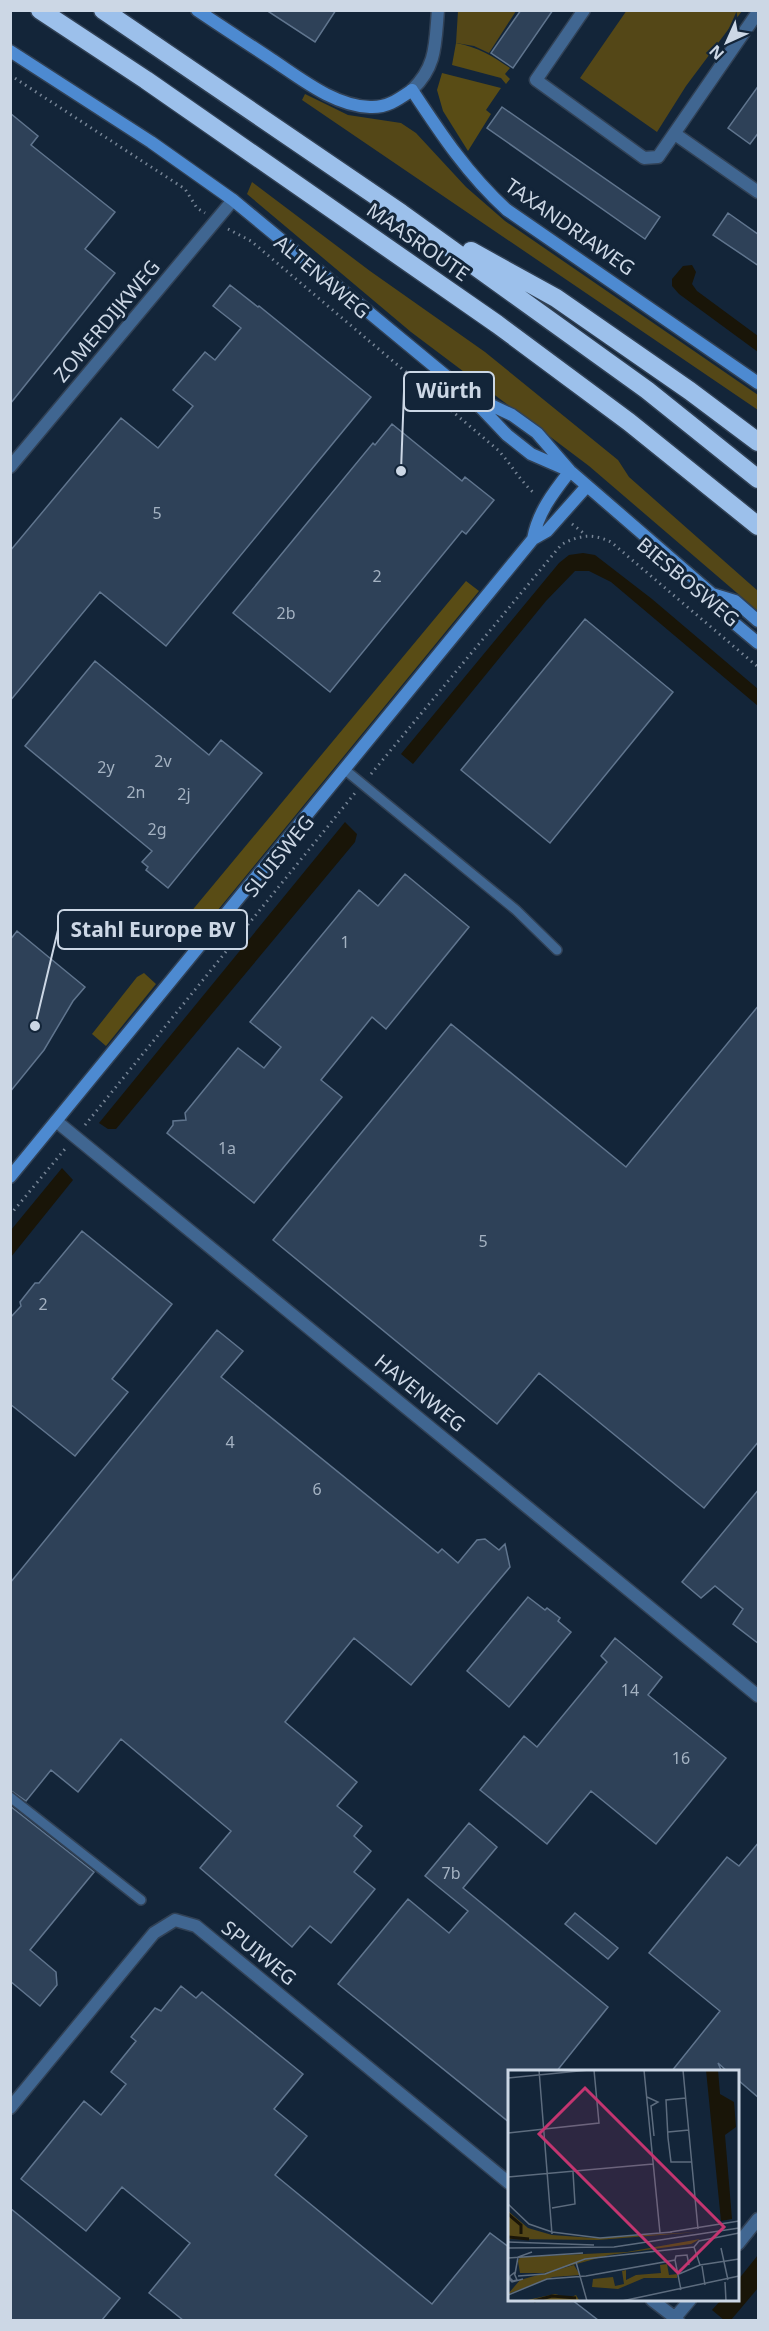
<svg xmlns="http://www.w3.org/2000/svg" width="769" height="2331" viewBox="0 0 769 2331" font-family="'Noto Sans',sans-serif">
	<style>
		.green { fill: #544717 }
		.forest { fill: #594c15 }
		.water { fill: #191508 }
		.building { fill: #2e4158; stroke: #60758e; stroke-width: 1.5 }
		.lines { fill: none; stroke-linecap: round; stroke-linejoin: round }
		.lane-casing { stroke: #314155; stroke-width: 12 }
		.street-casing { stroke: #314155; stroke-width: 15 }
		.secondary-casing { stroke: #314155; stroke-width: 15 }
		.highway-casing { stroke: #314155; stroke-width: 21 }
		.path { stroke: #768495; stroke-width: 3; stroke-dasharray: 1.5 4.5; stroke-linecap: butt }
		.lane { stroke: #406691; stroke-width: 9 }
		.street { stroke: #406691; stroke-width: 12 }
		.secondary { stroke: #4d8ad1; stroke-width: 12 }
		.highway { stroke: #9cc0eb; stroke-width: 18 }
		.labels { text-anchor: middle; stroke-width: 6; stroke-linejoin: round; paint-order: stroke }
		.number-label { font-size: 16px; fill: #a4b2c2 }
		.street-label { font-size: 20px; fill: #ccd7e5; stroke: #132539 }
		.inset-river { fill: none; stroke: #191508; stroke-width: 3 }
		.inset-road { fill: none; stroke: #5d6c7e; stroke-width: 1.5 }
		.view { fill: #c43570; fill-opacity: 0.15; stroke: #c43570; stroke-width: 3 }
		.inset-edge { fill: none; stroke: #ccd7e5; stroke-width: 3 }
		.leader { fill: none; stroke: #ccd7e5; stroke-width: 2 }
		.callout-dot { fill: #ccd7e5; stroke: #132539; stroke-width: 2 }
		.callout { fill: #132539; stroke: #ccd7e5; stroke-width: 2 }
		.callout-label { font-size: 21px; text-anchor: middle; font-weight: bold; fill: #ccd7e5 }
	</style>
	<rect width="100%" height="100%" fill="#132539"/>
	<!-- green -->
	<path class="green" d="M627,10L742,11L686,86L657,132L580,78Z
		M458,11H516L489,53L474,46L456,43Z
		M305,94L348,115L401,123L416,133L466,187L505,221L758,395V410L302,100Z
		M252,182L370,271L485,352L618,460L629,477L758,591V611L589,466L411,332L247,194Z"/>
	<!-- forest -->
	<path class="forest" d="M456,43C478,47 492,56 510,68L505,74L510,79L506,84L501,78L452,65Z
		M442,73L501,88L486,110L491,114L468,151L443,111L437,90Z
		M466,581L479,591L195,938L180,925Z
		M144,973L156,984L106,1046L92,1034L137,977Z"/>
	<!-- water -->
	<path class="water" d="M692,265L696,272L692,284L697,291L758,336V352L679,294L672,286V279L683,266Z
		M583,553L595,555L652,599L758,689V706L611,582L589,571H575L546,601L413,764L401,754L559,563L569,555Z
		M345,822L357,834L355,842L116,1129H108L99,1123Z
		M62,1168L73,1180L11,1257V1230Z
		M758,2255V2288L731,2320H724L712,2310L721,2300H738V2280Z"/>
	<!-- building -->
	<path class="building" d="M266,10H336L315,42Z
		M521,10H553L513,68L491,53Z
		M759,85V132L750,144L728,128Z
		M502,107L660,217L645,239L487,128Z
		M10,113L38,136L31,145L115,212L85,249L115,273L10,404Z
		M728,213L759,235V266L713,235Z
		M230,285L258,307L259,306L371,397L166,646L100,592L10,701V551L121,418L158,448L193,406L173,390L205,352L215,360L241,328L213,306Z
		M392,424L462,481L465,477L494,500L466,534L462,531L330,692L233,613L373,443L375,445Z
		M585,619L673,692L550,843L461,770Z
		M95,661L209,755L221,740L262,773L168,888L146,870L148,867L142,862L152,851L25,746Z
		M405,874L469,927L386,1029L372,1017L321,1080L342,1097L254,1203L167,1133L173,1125V1121L186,1120L185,1113L238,1048L264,1068L281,1047L250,1022L359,890L378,906Z
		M17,931L85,987L73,1001L44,1050L10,1092V940Z
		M759,1005V1441L704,1508L539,1373L497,1424L273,1240L451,1024L626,1167Z
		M82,1231L172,1304L112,1379L128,1392L75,1456L10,1404V1318L21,1306L20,1302L35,1283H39Z
		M217,1330L243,1351L221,1377L438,1553L442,1549L458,1563L477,1540L485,1539L499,1550L505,1544L510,1567L411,1685L354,1638L285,1722L357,1782L337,1806L362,1826L354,1836L371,1851L354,1872L375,1889L331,1943L310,1926L292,1947L200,1868L231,1831L121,1739L78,1792L51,1770L26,1801L10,1790V1583Z
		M759,1489V1644L733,1624L743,1609L715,1586L701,1598L682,1582Z
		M528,1597L545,1610L547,1608L560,1618L558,1621L571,1632L509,1707L467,1671Z
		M615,1638L662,1677L648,1695L726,1758L656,1844L591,1791L547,1844L480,1790L524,1736L537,1747L607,1662L601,1656Z
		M10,1806L94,1872L30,1950L56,1972L57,1985L40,2006L10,1981Z
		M469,1823L497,1847L463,1888L608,2007L556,2072H510V2123L338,1984L408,1899L449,1933L468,1911L425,1876Z
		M759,1842V2098L738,2080V2072H728L718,2063L722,2072H671L720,2011L649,1953L727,1857L739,1866Z
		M575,1913L618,1948L608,1959L565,1924Z
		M181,1986L196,1998L202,1992L303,2074L274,2109L307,2136L275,2175L432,2304L490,2233L510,2248V2300H572L598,2320H183L149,2293L190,2243L122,2187L86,2231L21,2179L84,2101L101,2115L126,2084L111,2072L136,2041L131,2037L155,2008L161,2011Z
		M10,2208L120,2298L102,2320H10Z"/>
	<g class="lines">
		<!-- lane casing -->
		<g class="lane-casing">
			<path id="lane" d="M344,769L516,910L557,950
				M10,1797L141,1900"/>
		</g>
		<!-- street casing -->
		<g class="street-casing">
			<path id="street" d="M584,10L536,80L644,158L658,157L758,12
				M412,90C437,66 435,44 438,10
				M675,134L758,192
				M10,467L233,200
				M56,1121L758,1696
				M10,2108L154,1933L175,1920L196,1926L509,2183
				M738,2244L758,2219
				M652,2300L678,2320
				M673,2320L690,2300"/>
		</g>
		<!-- secondary casing -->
		<g class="secondary-casing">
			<path id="secondary" d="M197,10C222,27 247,43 271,59C300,78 334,106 370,107C387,108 399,99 412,90C441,134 468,175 507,210L758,383
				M10,51L151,142L233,200L469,395L507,435L531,454L570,471
				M476,398L512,415L537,433L570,471L712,594L727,617L758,643
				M533,539C538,512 553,493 570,471
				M712,594L735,601L758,621
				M10,1177L533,539L547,531L587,486"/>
		</g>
		<!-- highway casing -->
		<g class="highway-casing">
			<path id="highway" d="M40,10L146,80L497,324L629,422L758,526
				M103,10L401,213L647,390L758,479
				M471,251L556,298L690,391L758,442"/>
		</g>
		<!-- path -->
		<path class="path" d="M10,75L185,189L197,208L205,213
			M228,229L251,241L498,450C511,464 520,481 535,494
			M572,524L586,535
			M371,774L561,545C578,535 593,533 611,542L758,667
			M85,1125L355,793
			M10,1215L65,1149"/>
		<!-- lane -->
		<use href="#lane" class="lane"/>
		<!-- street -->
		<use href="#street" class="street"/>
		<!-- secondary -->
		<use href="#secondary" class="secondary"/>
		<!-- highway -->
		<use href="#highway" class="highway"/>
	</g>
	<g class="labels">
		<!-- number labels -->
		<g class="number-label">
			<text x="157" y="519">5</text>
			<text x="377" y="582">2</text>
			<text x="286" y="619">2b</text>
			<text x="163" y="767">2v</text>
			<text x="106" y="773">2y</text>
			<text x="136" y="798">2n</text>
			<text x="184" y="800">2j</text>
			<text x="157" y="835">2g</text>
			<text x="345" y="948">1</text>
			<text x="227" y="1154">1a</text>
			<text x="483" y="1247">5</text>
			<text x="43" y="1310">2</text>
			<text x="230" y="1448">4</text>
			<text x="317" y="1495">6</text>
			<text x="630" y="1696">14</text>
			<text x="681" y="1764">16</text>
			<text x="451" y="1879">7b</text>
		</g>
		<!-- street labels -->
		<g class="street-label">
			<text transform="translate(570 227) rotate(35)" y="7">TAXANDRIAWEG</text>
			<text transform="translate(418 242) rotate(35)" y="7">MAASROUTE</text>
			<text transform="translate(322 277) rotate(40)" y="7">ALTENAWEG</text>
			<text transform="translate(107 321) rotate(-50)" y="7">ZOMERDIJKWEG</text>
			<text transform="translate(688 582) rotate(40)" y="7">BIESBOSWEG</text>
			<text transform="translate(279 856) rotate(-51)" y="7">SLUISWEG</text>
			<text transform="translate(420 1393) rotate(39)" y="7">HAVENWEG</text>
			<text transform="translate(259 1953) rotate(39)" y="7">SPUIWEG</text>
		</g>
	</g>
	<!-- overview -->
	<g transform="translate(508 2070)">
		<rect width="231" height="231" fill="#132539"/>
		<path d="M0,141L20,158L44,165L86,168L190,162L90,170L0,169ZM192,169L183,174L101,185L36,203H12L10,191L12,187L119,182ZM159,194L161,205L169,204V208H136L110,219L84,217L85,209L105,207L107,216L116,214L114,201L118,200V210L128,205L153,203L152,195ZM66,195L72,205L45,207L0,224L12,210ZM47,224L61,228L68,225L71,230L15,231Z" fill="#544717"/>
		<path d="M198,0H210L212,24L226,32L228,57L217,65L224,149L213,151Z" fill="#191508"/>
		<path class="inset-river" d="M0,144L13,155V164M0,167L21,169M26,231L44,226L68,228"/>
		<path class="inset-road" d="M31,0L44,164M136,0L152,163M175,0L190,159M0,8L81,0M139,27L150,32L143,36L146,66M178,28L158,30L160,68L163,92H183M160,62L181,60M0,63L91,53L86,0M0,107L145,94M0,134L21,154L44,162L92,168L164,162M44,138L67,134L65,102M162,162L231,151M0,172L86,175M186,177L192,195M0,178L106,177L231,158M213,178L220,210M0,188L75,183M167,190L173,220M68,192L79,231M194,196L197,215M7,204L10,187L24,182M171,204L192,195L231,189M10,206L37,204L77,189L186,177L191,171L231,163M0,208H2L5,211L9,210L6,203L2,206V210L4,212L15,209M217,212L218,231M0,225L39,209L78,206L167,190L168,186L179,185L181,195M114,231L231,206"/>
		<path class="view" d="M77,18L216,157L170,203L31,64Z"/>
		<rect width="231" height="231" class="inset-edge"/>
	</g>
	<!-- callouts -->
	<path class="leader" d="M401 471L404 391M35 1026L58 930"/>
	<g class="callout-dot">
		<circle cx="401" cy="471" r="6"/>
		<circle cx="35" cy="1026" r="6"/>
	</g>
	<g class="callout">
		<rect x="404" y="372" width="90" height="39" rx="6"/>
		<rect x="58" y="910" width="189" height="39" rx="6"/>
	</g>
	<g class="callout-label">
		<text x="449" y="398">Würth</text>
		<text x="153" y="937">Stahl Europe BV</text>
	</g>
	<!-- border -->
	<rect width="769" height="2331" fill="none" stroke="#ccd7e5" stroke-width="24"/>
	<!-- north arrow -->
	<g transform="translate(727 42) rotate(225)" stroke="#132539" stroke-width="4.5" paint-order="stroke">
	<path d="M0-4.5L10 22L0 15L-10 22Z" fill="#ccd7e5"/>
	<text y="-9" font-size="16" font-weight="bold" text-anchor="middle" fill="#ccd7e5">N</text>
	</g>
</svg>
